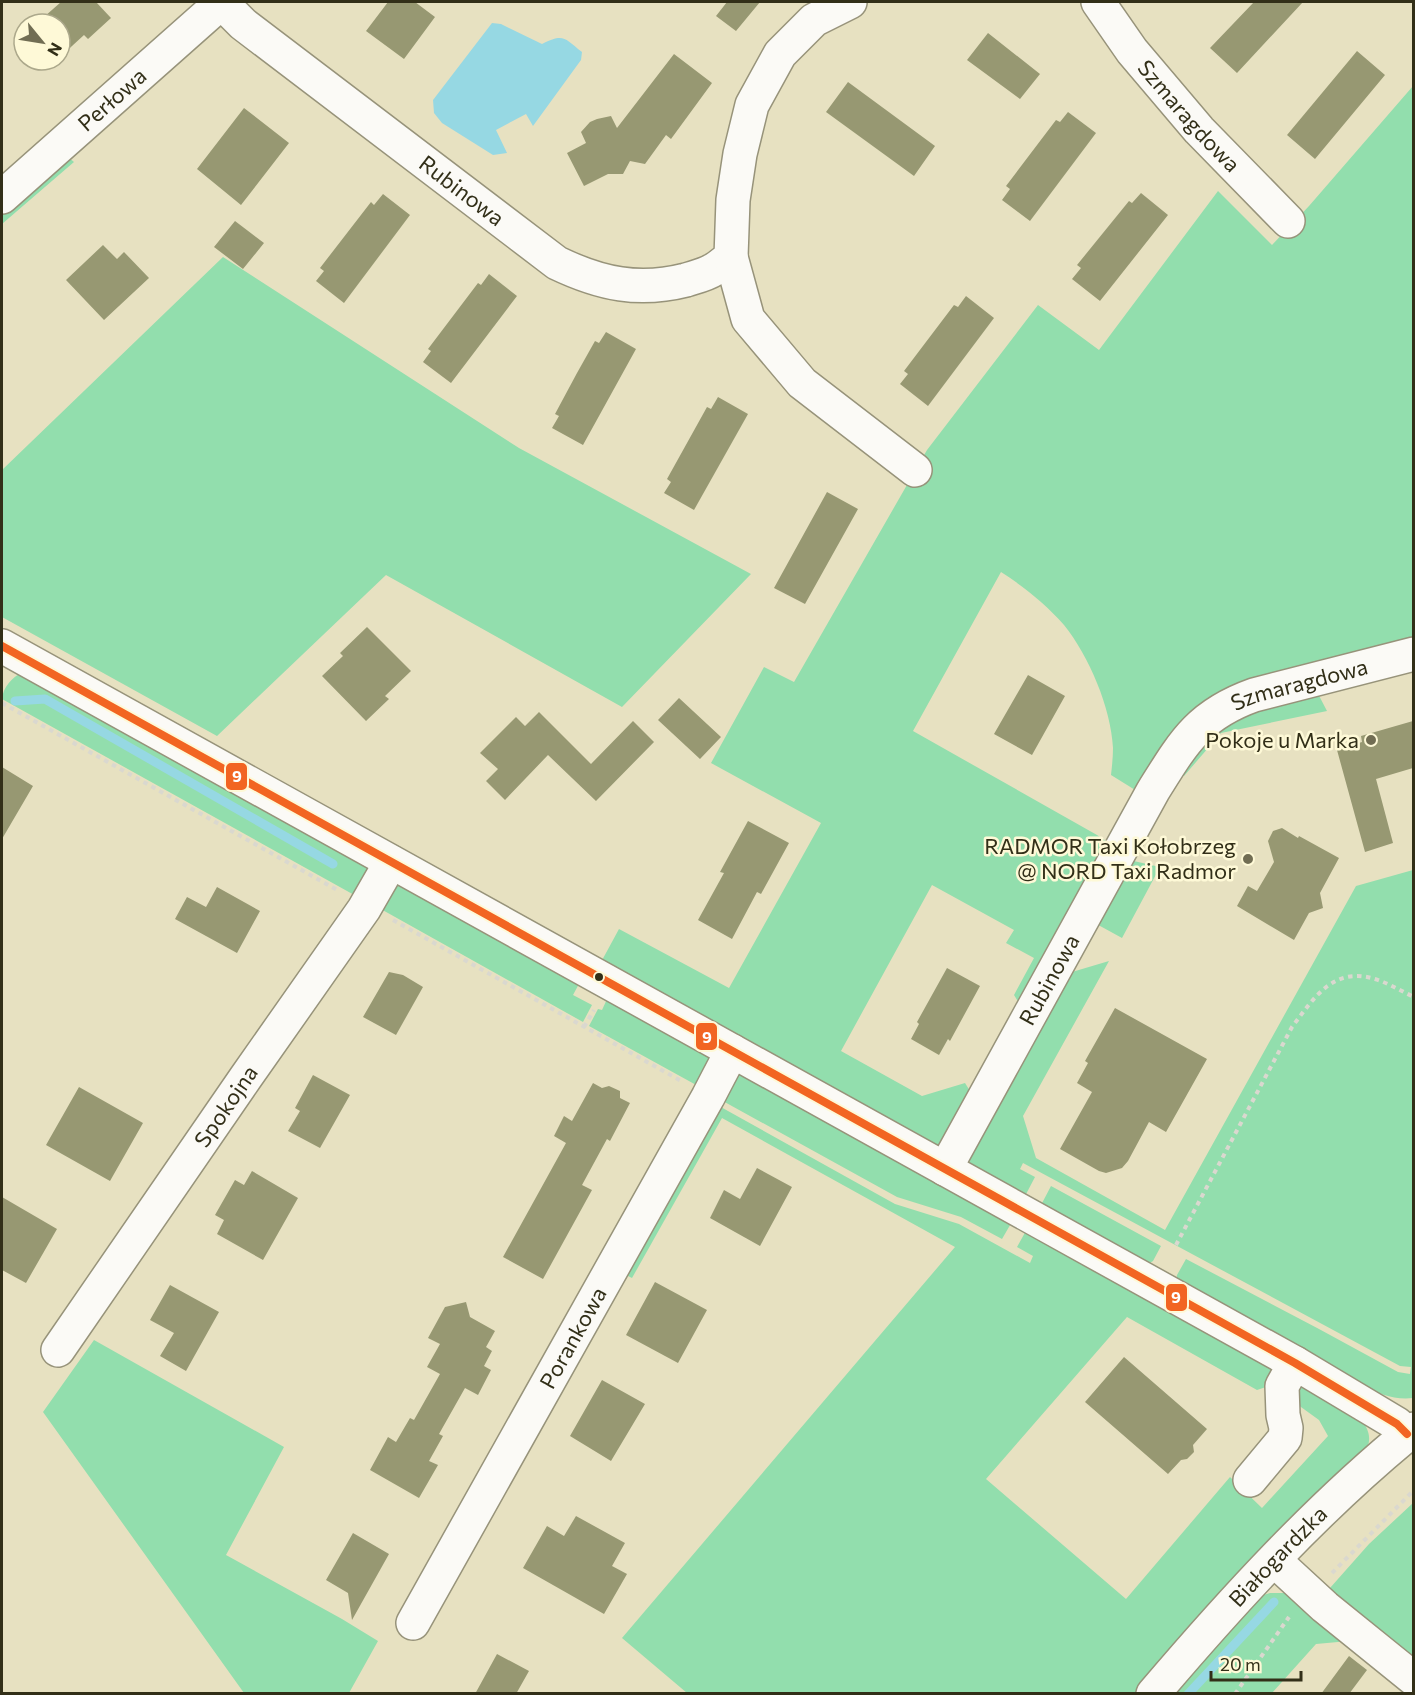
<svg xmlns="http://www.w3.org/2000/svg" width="1415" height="1695" viewBox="0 0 1415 1695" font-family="Commissioner,sans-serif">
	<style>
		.green { fill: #92dead }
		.water { fill: #96d8e3 }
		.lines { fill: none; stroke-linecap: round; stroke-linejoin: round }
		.stream { stroke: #96d8e3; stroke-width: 9 }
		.building { fill: #979872 }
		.minor-casing { stroke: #97937a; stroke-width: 36 }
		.major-casing { stroke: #97937a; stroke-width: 36 }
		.path { stroke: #dad8cf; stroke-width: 4; stroke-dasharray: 4.5 4.5; stroke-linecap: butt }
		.minor { stroke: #fbfaf6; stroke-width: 33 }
		.major { stroke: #fbfaf6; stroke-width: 33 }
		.bus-1-casing { stroke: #fef9d7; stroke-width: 12 }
		.bus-1 { stroke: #f26522; stroke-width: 8 }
		.poi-dot { fill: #716d53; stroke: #fef9d7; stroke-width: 2 }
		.bus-dot { fill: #322f18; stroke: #fef9d7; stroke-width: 2 }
		.labels { text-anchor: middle; stroke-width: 5; stroke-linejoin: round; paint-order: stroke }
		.street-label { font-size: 22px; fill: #322f18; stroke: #fef9d7 }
		.poi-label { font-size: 22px; fill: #322f18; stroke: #fef9d7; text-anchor: end }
		.line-badge { stroke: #fef9d7; stroke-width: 2 }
		.badge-label { font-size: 16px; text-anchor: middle; font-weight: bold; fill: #fff }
	</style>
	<rect width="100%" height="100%" fill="#e7e1c1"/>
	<!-- green -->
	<path class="green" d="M1413,86V645L1255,686L1140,793L1111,775C1112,766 1113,757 1113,748C1111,708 1089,656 1064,625C1047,605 1023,586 1001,572L913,731L1097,835L1115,847L1024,1011L1014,995L1034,958L1006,943L1014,930L932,885L841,1051L922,1096L965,1083L975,1099L953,1134L934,1149L600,964L619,929L729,988L821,823L711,763L764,667L794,682L927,450L1038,305L1099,350L1218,191L1272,245L1309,206Z
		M68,157L74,162L2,224V215Z
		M223,257L519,448L751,574L622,707L386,575L217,736L2,617V470Z
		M22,672L369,864L368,876L356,896L2,699C3,687 12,678 22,672Z
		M1315,688L1327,711L1221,733L1184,776L1177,764L1210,727Z
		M1125,859L1160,867L1122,938L1091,921Z
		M1413,870V1398C1394,1400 1379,1394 1362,1385L1176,1283L1177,1275L1186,1259L1319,1329L1398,1372L1410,1374L1411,1367L1400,1366L1023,1163L1020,1169L1035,1177L1024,1198L970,1169L969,1155L1062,975L1109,961L1023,1116L1036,1158L1165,1230L1356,886Z
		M401,882L580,982L573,995L592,1005L583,1022L379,908L390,889Z
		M608,997L707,1051L709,1066L698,1086L589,1026L598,1009L602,1010Z
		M742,1070L1013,1220L1002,1239L961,1217L897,1197L721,1100L733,1079Z
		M719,1106L895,1204L959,1224L1030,1263L1033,1256L1017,1247L1027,1229L1272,1364L1274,1373L1266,1387L1257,1390L1127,1317L986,1479L1126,1599L1230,1477L1262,1508L1328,1436L1319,1420L1294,1402L1300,1385L1364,1423C1371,1435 1370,1441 1366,1452L1188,1632L1135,1693H687L622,1638L955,1247L722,1118L632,1278L620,1272Z
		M1051,1186L1161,1246L1153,1261L1145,1266L1040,1207Z
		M94,1340L284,1447L226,1555L342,1619L378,1641L349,1693H244L43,1412Z
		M1413,1503V1661L1338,1600L1330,1588L1369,1544Z
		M1270,1593H1285L1294,1598L1349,1641L1316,1644L1272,1693L1172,1694L1257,1597Z"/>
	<!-- water -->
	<path class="water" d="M492,23L501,24L542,44C564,33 564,38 582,52L581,60L533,126L526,114L496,130L507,153L493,155L442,123L434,113L433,100Z"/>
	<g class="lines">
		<!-- stream -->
		<path class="stream" d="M15,701L45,699L333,864
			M1188,1694L1274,1602"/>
	</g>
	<!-- building -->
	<path class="building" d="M61,2H96L111,18L88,39L84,35L60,57V24H36Z
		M388,2H415L435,17L404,59L366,31Z
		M727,2H760L736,31L716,16Z
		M1254,2H1303L1237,73L1210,48Z
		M988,33L1040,74L1020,99L967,60Z
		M1357,51L1385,75L1315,159L1287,135Z
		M674,54L712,83L671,139L666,135L645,164L630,161L623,174H608L584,186L567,153L586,143L581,132L590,122L597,119L611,116L617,128Z
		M848,82L935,146L914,176L826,112Z
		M244,108L289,143L241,205L197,169Z
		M1068,112L1096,133L1030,221L1002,200L1010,189L1006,186L1056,120L1060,122Z
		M1141,193L1168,215L1100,301L1072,279L1081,268L1077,265L1129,201L1132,203Z
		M383,194L410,215L344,303L316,281L324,271L320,268L371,202L374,205Z
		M235,221L264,243L243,269L214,247Z
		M103,245L117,259L124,252L149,278L104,320L66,280Z
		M489,274L517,296L451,383L423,362L431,351L428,349L478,283L481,285Z
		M966,296L994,318L928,406L900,384L908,374L904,371L954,305L958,307Z
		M606,332L636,349L583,445L552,428L559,416L555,414L577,373L595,341L599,343Z
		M718,397L748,414L694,510L664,493L671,482L667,479L707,407L711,409Z
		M827,492L858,509L805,604L774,588Z
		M367,627L411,671L385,696L389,699L366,721L322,676L343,656L340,653Z
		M1028,675L1065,696L1032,755L994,734Z
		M679,698L721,737L700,759L658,720Z
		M539,712L591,764L633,721L654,742L596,801L548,755L505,800L486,781L498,769L480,753L516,717L525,726Z
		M1413,721V768L1376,779L1393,843L1365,852L1337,750L1362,742L1361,736Z
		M2,767L33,786L2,839Z
		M748,821L789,843L761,894L757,892L732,939L698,920L724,873L720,872Z
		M1282,828L1298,838L1299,836L1339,858L1320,893L1323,908L1309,913L1294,940L1237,906L1248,886L1257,891L1274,862L1268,841L1273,831Z
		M217,887L260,911L237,953L175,919L187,897L206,907Z
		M947,968L980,986L950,1041L948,1039L939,1055L911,1039L919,1024L917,1022Z
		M389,972L403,975L423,987L396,1035L363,1017Z
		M1115,1008L1207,1059L1166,1132L1149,1122L1128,1161L1122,1168L1106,1173L1099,1171L1060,1149L1092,1092L1077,1083L1088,1063L1085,1061Z
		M313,1075L350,1095L320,1148L288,1131L300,1111L295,1108Z
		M593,1083L602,1088L609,1086L620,1091V1098L630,1103L610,1141L607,1139L582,1185L592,1190L543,1279L503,1257L566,1143L554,1136L564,1116L572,1121Z
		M79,1087L143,1123L110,1181L46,1145Z
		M757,1168L792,1187L760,1246L710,1218L724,1190L740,1199Z
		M252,1171L298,1198L263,1260L217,1234L224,1220L215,1215L235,1180L244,1185Z
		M2,1197L57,1229L26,1283L2,1270Z
		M655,1282L707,1310L678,1363L626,1335Z
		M170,1285L219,1312L186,1371L160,1356L174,1333L150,1320Z
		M466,1302L470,1317L495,1331L486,1347L492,1351L484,1366L491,1370L478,1395L465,1388L439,1434L443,1436L429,1461L438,1465L419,1498L370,1470L388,1437L396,1442L410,1418L414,1420L440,1374L427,1367L440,1344L428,1338L445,1307Z
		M1124,1357L1207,1429L1193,1445L1194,1452L1187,1459L1181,1460L1168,1474L1085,1402Z
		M602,1380L645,1404L611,1461L570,1436Z
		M576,1516L625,1543L612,1566L627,1574L604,1614L523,1568L547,1526L564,1536Z
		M353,1533L389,1554L352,1620L348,1593L326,1580Z
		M497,1654L529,1671L516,1694H475Z
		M1349,1656L1367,1670L1349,1694H1321Z"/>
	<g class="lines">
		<!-- minor casing -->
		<g class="minor-casing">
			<g id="minor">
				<path id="s1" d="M221,2L243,24L557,263C601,284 639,292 686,280C695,277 705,275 713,270C719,267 725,261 731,257L733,200L740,154L752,105L780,54L814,20L850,2"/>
				<path id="s2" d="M1098,2L1132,51L1199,130L1288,221"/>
				<path id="s3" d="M2,197L222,2"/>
				<path d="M731,257L748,319L802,383L915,470"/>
				<path d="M2,646L1295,1363L1397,1424L1407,1434"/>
				<path id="s4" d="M945,1169L1153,791C1183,743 1198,715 1254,695L1414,654"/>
				<path id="s5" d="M58,1350L246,1077L364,909L391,862"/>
				<path d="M1250,1480L1285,1438L1286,1428L1283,1415L1282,1386L1295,1363"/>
				<path d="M1274,1560L1325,1607L1414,1679"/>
				<path id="s6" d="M413,1623L708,1097L732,1051"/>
			</g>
		</g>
		<!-- major casing -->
		<g class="major-casing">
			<g id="major">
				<path id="s7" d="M1153,1694C1233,1600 1318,1507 1414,1429"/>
			</g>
		</g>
		<!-- path -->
		<path class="path" d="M2,703L339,891
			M393,920L683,1082
			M584,1027L594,1010
			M1176,1245L1292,1027C1314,998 1333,966 1375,979C1388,983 1401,991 1414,997
			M1332,1573L1414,1490
			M1235,1694L1289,1617"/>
		<!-- minor -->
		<use href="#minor" class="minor"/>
		<!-- major -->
		<use href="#major" class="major"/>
		<!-- bus-1 casing -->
		<g class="bus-1-casing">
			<path id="bus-1" d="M2,646L1295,1363L1397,1424L1407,1434"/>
		</g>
		<!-- bus-1 -->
		<use href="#bus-1" class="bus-1"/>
	</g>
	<!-- markers -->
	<g class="poi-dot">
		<circle cx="1371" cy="740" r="6"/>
		<circle cx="1248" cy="859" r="6"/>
	</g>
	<circle class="bus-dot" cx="599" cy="977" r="5"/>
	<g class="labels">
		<!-- street labels -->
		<g class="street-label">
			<text dy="8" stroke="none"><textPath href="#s3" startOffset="147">Perłowa</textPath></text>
			<text dy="8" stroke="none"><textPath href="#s2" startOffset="146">Szmaragdowa</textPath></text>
			<text dy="8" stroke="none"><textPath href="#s1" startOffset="306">Rubinowa</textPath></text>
			<text dy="8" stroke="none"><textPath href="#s4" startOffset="621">Szmaragdowa</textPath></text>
			<text dy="8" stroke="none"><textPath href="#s4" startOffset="216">Rubinowa</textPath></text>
			<text dy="8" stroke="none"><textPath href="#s5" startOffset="296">Spokojna</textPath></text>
			<text dy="8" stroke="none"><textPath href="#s6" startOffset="327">Porankowa</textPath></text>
			<text dy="8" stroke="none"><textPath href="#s7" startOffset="186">Białogardzka</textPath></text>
		</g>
		<!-- poi labels -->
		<g class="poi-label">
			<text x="1359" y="748">Pokoje u Marka</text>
			<text x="1236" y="854">RADMOR Taxi Kołobrzeg<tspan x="1236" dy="25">@ NORD Taxi Radmor</tspan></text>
		</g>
	</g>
	<g class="line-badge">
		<rect x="225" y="762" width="23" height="29" rx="6" fill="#f26522"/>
		<rect x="695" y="1022" width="23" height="29" rx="6" fill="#f26522"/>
		<rect x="1165" y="1283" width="23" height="29" rx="6" fill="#f26522"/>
	</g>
	<g class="badge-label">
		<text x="237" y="782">9</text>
		<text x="707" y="1043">9</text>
		<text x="1176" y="1303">9</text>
	</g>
	<!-- border -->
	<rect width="1415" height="1695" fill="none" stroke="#322f18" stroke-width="6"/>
	<!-- north arrow -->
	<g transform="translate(42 42) rotate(120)"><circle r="28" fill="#fef9d7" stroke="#aca88b" stroke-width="1.5"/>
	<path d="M0-4.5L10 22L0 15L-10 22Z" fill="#716d53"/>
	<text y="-9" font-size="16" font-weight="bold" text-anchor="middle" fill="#322f18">N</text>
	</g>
	<!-- scale -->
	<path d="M1211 1671v9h90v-9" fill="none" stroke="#322f18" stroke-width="3"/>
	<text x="1220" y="1671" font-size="18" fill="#322f18" stroke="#fef9d7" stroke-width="4.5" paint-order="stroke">20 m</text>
</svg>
